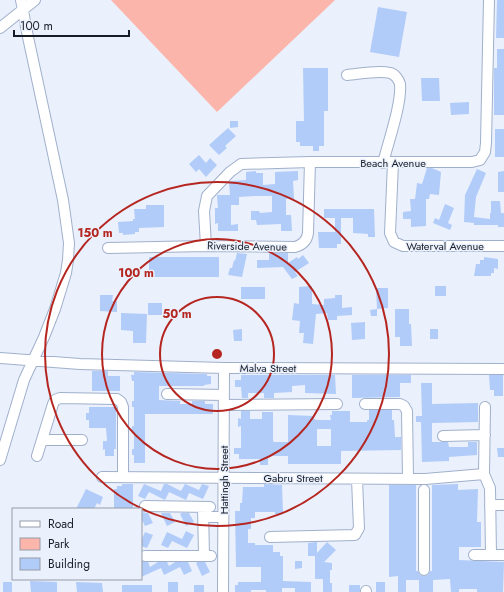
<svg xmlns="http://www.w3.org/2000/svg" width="504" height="592" viewBox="0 0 504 592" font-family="Jost,sans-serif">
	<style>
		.green { fill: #fcb5ab }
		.building { fill: #b1ccf9; fill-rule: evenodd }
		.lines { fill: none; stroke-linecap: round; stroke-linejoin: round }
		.minor-casing { stroke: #a0b0cb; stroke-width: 12 }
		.minor { stroke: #fff; stroke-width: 10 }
		.ring { fill: none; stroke: #b52621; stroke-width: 2 }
		.labels { text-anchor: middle; stroke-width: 3; stroke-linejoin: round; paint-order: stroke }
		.street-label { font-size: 11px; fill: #171d27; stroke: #eaf0fc }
		.centre { fill: #b52621; stroke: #eaf0fc; stroke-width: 2 }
		.ring-label { font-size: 12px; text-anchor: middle; font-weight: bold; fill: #b52621; stroke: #eaf0fc; stroke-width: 3; stroke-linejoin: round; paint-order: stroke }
	</style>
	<rect width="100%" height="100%" fill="#eaf0fc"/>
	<!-- green -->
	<path class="green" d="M111,0H335L217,112Z"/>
	<!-- building -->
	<path class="building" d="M497,0H504V38H496Z
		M378,7L407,12L399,57L370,52Z
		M497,49H504V115H494V68H497Z
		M303,68H328V111H324V146H319V151H313V146H300V142H296V121H304Z
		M421,78H439L440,101H422Z
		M469,102V114L451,115L450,103Z
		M230,121H238V127L230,128Z
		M228,128L236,136L225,146L227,148L219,155L209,145Z
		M495,129H504V157H495Z
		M199,155L206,163L210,158L217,165L206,177L199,169L196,172L189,164Z
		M427,168H432L441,172L439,195L430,194L429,199H426V226L411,227V219H403V212L411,211L410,199H415L417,183L422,184Z
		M477,169L486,173L476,197L474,217L490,219V213H491V201H500L501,213H504V227H498V225H474V223L464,222L465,195Z
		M256,171V173H263V185L275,184V172L298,171V180L293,181L294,199H286V215H291L292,231H281V224L257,225L256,220H251V211H259L260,213L272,212V196H254L239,197V205H231V225L238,224V231H218V223L215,224V208H218L217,195H230L229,182L231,181L246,180V172Z
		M504,171V192H498V172Z
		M445,204L454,208L448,223L452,225L450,230L433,223L435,218L439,220Z
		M146,205H164V227L139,228V232H135V234L123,235V233H119L118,222L133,221V219H135L134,209H146Z
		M324,209H374L375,237H368V234L353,233V218H341V244H337V248H319L318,232H335V218H324Z
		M237,253L247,254L242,277L228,275L230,268H232L234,260L235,261Z
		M269,253H288V263L297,257L298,259L303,255L309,263L295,272L298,276L292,279L283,267L257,268V260H269Z
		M149,257H219V277H149Z
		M484,257L498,259V269L494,268V273H491V276H474L476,264H480V260H484Z
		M312,286V304L324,305V299L335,298V295H342V308L352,307V315L337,316V320H328L327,313L316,314L313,344L303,343L304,333H299L300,321L292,320L294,303L299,304V287Z
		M435,286H446V296H435Z
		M241,287H265V299H241Z
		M376,288H388V308L377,309Z
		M100,295H113L112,301H117V312L100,311Z
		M148,303H162V315H148Z
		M377,309V316H371L370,310Z
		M395,309H409V324H411L412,346H400V337H395Z
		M121,313L147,314L146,343H133V331L121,330Z
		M365,322V339L352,340L351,323Z
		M242,329V341H234L233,330Z
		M430,329H438V339H430Z
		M92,371H108V376H120V391H92Z
		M134,372L207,374V376H211V384L204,385V386H159V400L180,401V404H192V401H205V404H213V414H145V463H134V455H132V449H134V433H132V426H134V407H132V401H134V381H132L131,375H134Z
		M241,375H335L336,394L305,393V385L292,386V392L274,393V398H264V393H248V398H242L241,387H235V380H241Z
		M352,375H411V383H400V397L352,398Z
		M489,375H503V396H494V390H490Z
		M421,383H432V404L478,403V422L432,423V442H448L449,447H468V442H477V455L449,457V461L422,462L421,422H416V416H422Z
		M89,407H116V449H114V456H105V449L103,450V441H107L106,428H89V420H86V413H89Z
		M369,410H392V420H394L395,437H401V450L341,451V464H288V456H268V465H260V459H239V454H234V448H241V426L238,427V418L241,419V411H250V419H262V412H273V441L274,442H288V415L314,416V419L317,420H331L330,415H332V411H350V422H367V420H369ZM317,429H331V446H317Z
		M497,448H504V457H498Z
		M122,484H133V509H114V489H117V486H122Z
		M144,484L161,491L164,484H167L181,491L185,484L199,490L202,484L209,486L203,499L189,493L186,500L169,492L165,500L149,492L145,499L138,496Z
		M264,484L282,485L283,514H275V512H255V518H251V529H248V543H255V545H273V552H280V556H283V581L311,582V592H295V588H282V592H266V590H251V592H235V585H238V582H261V567H236L235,511H240V503H242L243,487H264Z
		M458,484V490L478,489L477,522H481V547H459V560L504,562L503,592H477V589H459V592H451L450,579L433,580V592H419V580H406V592H398V576L389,577V485H416V571H418L420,575L424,576L428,575L430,571H432V485Z
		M86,489L103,497L100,505L97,503L94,509H76Z
		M141,512L148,513L153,523L145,526L141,518Z
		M161,513H170L175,522L167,526Z
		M182,513H189L194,522L186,526L180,514Z
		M186,531L194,535L187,548L172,541L168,548L161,545L167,532L182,539Z
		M145,532L153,535L147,548L141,546V541Z
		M317,542V553L327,542L336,550L324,562L332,563V570H330V583H332V592H323V579H315V556H308V543Z
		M141,561L148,562L150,567L158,562H167L169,566L175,562H188L192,571L184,575L180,567L164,575L161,568L141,577V571L142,570Z
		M295,561H302V568L295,569Z
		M198,562H205L210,572L202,576L196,563Z
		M30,581L57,582V592H31Z
		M3,582H12V592H3Z
		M76,582L102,583L103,592H77Z
		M168,582H178V592H168Z
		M376,582H385V592H376Z
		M122,585H152V592H122Z
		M194,585H204V592H194Z
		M349,585H360V592H349Z"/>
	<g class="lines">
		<!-- minor casing -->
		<g class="minor-casing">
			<path id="minor" d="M0,28L35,0
				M347,75C359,74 379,70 390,73C395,74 399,80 400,84C402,103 388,143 383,163
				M393,163L390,233L394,242L403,246H504
				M206,246L204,211L207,196L230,172L241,164L310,162H472L480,160L485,152L486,143L489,0
				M108,248L206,246L295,247C302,245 307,241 308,233L310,162
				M0,358L80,364L224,368L504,369
				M167,394L224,395
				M365,404H400L404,406L407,411L408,479
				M224,405L337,404
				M485,407L484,474L490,488L491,555
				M443,436L485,435
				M42,440H82
				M37,456L53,404L55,400L60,398L117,399L121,402L123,407V477
				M0,460L24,380L44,337L55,309L66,273L68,260L69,243L63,200L28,37L21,0
				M102,477L425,479L484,474
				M490,505H504
				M145,506L210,507
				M203,507L204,556
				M204,517H223
				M270,537L355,535L359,528L357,479
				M474,555H504
				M145,556H211
				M424,570V490
				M223,592L224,368
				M366,592V591"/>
		</g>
		<!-- minor -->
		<use href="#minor" class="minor"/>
	</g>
	<!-- distance rings -->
	<g class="ring">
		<circle cx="217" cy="354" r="57"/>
		<circle cx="217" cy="354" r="115"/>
		<circle cx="217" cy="354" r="172"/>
	</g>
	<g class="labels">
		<!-- street labels -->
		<g class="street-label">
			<text x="393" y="167">Beach Avenue</text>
			<text transform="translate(247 246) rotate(1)" y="4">Riverside Avenue</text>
			<text x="445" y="250">Waterval Avenue</text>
			<text x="268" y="372">Malva Street</text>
			<text x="293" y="482">Gabru Street</text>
			<text transform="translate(224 480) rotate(-90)" y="4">Hattingh Street</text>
		</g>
	</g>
	<circle cx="217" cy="354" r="6" class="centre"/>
	<g class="ring-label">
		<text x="95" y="237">150 m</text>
		<text x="136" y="277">100 m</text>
		<text x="177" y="318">50 m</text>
	</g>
	<!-- legend -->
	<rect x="12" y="508" width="130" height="72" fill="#eaf0fc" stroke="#969ca7"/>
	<rect x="20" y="521" width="20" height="6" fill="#ffffff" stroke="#969ca7"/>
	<text x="48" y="528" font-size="12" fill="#171d27">Road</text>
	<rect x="20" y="538" width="20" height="12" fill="#fcb5ab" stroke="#969ca7"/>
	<text x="48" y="548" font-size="12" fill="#171d27">Park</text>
	<rect x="20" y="558" width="20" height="12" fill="#b1ccf9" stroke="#969ca7"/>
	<text x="48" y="568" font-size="12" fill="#171d27">Building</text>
	<!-- scale -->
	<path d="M14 30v6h115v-6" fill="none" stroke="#171d27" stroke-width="2"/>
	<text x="20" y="30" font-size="12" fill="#171d27" stroke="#eaf0fc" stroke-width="3" paint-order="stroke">100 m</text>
</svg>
